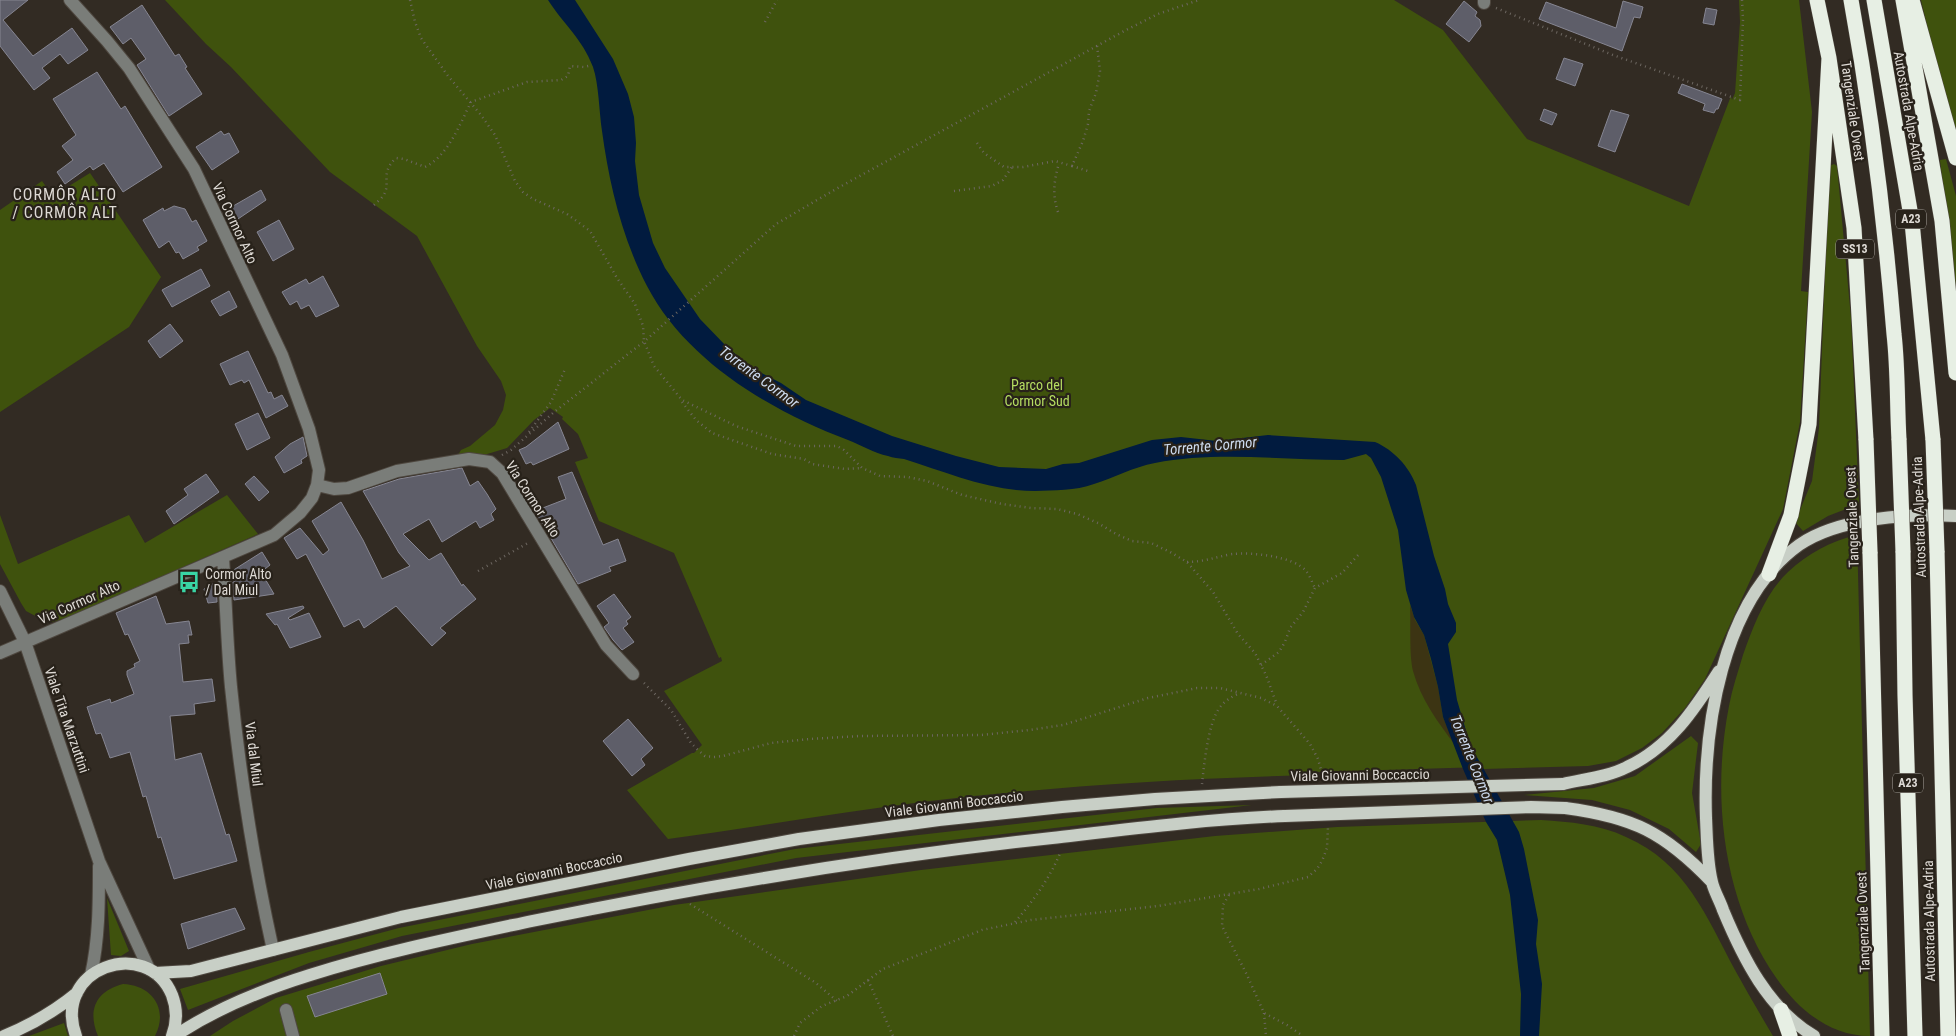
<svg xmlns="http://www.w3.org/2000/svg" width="1956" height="1036" viewBox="0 0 1956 1036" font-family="'Roboto Condensed',sans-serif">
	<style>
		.green { fill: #3f520d }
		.sand { fill: #3c3413 }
		.water { fill: #011b3f }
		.building { fill: #5e5e69; stroke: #868692 }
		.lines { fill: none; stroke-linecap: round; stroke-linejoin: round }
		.minor-casing { stroke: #4e473f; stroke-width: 14 }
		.major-casing { stroke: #4e473f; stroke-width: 14 }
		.highway-casing { stroke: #4e473f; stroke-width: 16 }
		.path { stroke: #6d6761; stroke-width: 2.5; stroke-dasharray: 1 4; stroke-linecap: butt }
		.minor { stroke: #7a7d79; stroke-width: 12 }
		.major { stroke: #c8cfc6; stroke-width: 12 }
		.highway { stroke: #e7efe4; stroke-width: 15 }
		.major-bridge-casing { stroke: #4e473f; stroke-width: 14; stroke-linecap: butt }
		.highway-bridge-casing { stroke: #4e473f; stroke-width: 16; stroke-linecap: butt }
		.major-bridge { stroke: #c8cfc6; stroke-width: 12 }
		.highway-bridge { stroke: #e7efe4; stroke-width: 15 }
		.labels { text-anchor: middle; stroke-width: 4.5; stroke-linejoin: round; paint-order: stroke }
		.shield { fill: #28221a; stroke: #a7a39d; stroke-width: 1 }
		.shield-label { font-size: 12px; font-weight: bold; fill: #dedad5 }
		.street-label { font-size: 14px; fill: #dedad5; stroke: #28221a }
		.park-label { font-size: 14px; fill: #b5dd61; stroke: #28221a }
		.poi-label { font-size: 14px; fill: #dedad5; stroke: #28221a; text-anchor: start }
		.water-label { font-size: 15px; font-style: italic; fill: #cddbef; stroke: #28221a }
		.quarter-label { font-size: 16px; letter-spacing: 1px; fill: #dedad5; stroke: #28221a }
	</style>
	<rect width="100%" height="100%" fill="#322b23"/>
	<!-- green -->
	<path class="green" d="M165,0H1394L1443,30L1527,139L1689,206L1731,96L1732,100L1735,93L1740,22L1739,0H1799L1812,112L1801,291L1808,292L1800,422L1783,509L1705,679L1685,708L1662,733L1642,748L1616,761L1588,766L1484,769L1483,767L1316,772L1317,775C1188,778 1058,786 930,801C842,812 755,827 668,839L627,790L692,753H694L702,745L664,691L722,661L721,657L719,658L674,553L599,521L575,462L588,458L578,434L562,419L563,417L550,408L534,420L507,448L484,455L456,458L461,450L470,446L495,425L503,410L506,395L501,381L477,346L417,236L330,172L231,67L206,44Z
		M1921,0H1956V130L1930,38Z
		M1946,159L1956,196V308L1940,160Z
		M1834,164L1837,166L1851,318L1859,504L1828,516L1803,531L1795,522L1812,481L1819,428L1829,166Z
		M90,173L161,277L129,327L0,412V210L42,181L53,196Z
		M227,495L258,534L69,617L52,622L43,620L26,611L21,603L0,564V515L18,564L129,515L145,543Z
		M1857,535L1870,1036C1830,1036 1799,1010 1777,979C1723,902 1711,797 1729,706C1732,689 1738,672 1743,655C1753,627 1765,594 1788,572C1807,554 1831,541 1857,535Z
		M1691,736L1698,743L1692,793L1701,844L1696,852L1669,829L1630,810L1592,800L1524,795L1594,788L1635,776Z
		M1252,805L796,858L402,936L309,963L188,1010L180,989L309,952L399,928L795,849L1157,808Z
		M1541,820C1570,822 1599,824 1626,837C1686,863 1706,916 1735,970C1747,992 1760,1014 1773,1036H210L233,1021L276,998L381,966L472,944L674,905L921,870L1215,836L1337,827Z
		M107,898L129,951L121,956L111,955Z
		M123,984C152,985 169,1009 155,1036H98C87,1010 96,991 123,984Z
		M64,1023L68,1036H29Z"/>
	<!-- sand -->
	<path class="sand" d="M1410,605L1415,620L1424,635L1438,687L1443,717L1455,745C1438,722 1421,700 1413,671C1409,654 1411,625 1410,605Z"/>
	<!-- water -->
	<path class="water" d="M548,0H575L613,59L628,94L634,117L636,143L635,161L639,195L653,243L665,268L700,319L728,348L754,369L781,383L806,400L892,436L956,456L999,467L1046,469L1063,464L1079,463L1152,440L1181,437L1217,441L1268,435L1375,442C1394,450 1409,467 1416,485L1434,556L1445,589L1448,604L1456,623V632L1448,644L1457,700L1467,734L1473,750L1519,832L1524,849L1538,920L1536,944L1542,984L1539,1036H1520L1521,994L1510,895L1497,840L1486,822L1463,769L1443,717L1438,687L1431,659L1424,635L1414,617L1406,590L1398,530L1381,477L1371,458L1366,454L1344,460C1282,460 1215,451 1155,463C1133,467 1114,478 1094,484C1075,491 1054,490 1035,491C989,491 946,472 904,459C899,458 893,458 888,456C874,453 861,445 848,440C771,411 686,361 647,286C622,238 609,183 602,131C599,111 599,85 593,67C582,38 564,25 548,0Z"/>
	<!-- building -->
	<path class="building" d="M0,0H28L3,20L33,56L72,28L88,50L68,64L60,54L42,68L50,78L34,90L0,46Z
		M1464,1L1477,12L1475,16L1480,20L1481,26L1469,42L1446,24Z
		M1623,1L1643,7L1640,18L1634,17L1622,51L1539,19L1546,2L1616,28Z
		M142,5L175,56L179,54L187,67L185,68L202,94L169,116L137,65L146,59L131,38L123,44L110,27Z
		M1706,8L1717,10L1714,25L1703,23Z
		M1564,58L1583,64L1575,86L1556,79Z
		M97,72L121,109L125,106L162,167L123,192L104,163L93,170L90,166L65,184L57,172L73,160L62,146L76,135L53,99Z
		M1682,84L1722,99L1718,109H1716L1714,113L1703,110L1705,104L1678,93Z
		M1544,109L1557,114L1552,125L1540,120Z
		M1611,110L1629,115L1615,152L1598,146Z
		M221,131L224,135L229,133L239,152L212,170L196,147Z
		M261,190L266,200L235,221L228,209Z
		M174,206L185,209L192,222L196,220L207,241L197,247L199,250L183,259L179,252L176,253L169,241L159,248L143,220L163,208L164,211Z
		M279,220L294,249L273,261L257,232Z
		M201,269L210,286L172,307L162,290Z
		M323,276L339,306L316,317L309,305L301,309L297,301L290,305L282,292L306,279L309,284Z
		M229,291L237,307L220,316L211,301Z
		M170,324L183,341L160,358L148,341Z
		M248,351L268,393L271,392L274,399L282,395L288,406L266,418L249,380L244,383L242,380L230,385L220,364Z
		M258,413L270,438L247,450L235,424Z
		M558,422L569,449L533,465L531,462L526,464L519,450L526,447Z
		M303,437L307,456L301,460L302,463L284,473L275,457L290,444Z
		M462,468L470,486L478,481L487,494L496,509L491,514L494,520L480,528L476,521L442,542L429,519L403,534L429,560L441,553L462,586L463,584L476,599L440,628L446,633L432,646L396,606L364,628L359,619L344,627L306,554L297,559L284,538L300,528L323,555L329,550L312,521L341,502L363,540L382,579L410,566L399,553L363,491L399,479Z
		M572,472L603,545L618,539L626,561L609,567L611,571L578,584L535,511L566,499L558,477Z
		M206,474L219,492L174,524L166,511L188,495L184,489Z
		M254,476L269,492L259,501L245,484Z
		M262,552L270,565L261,572L274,594L234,600L233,582L235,581L232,577V571Z
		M212,584H216L217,602L208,603L204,589L211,587Z
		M614,594L631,617L626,621L628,624L623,628L634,642L622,650L613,640L604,627L609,623L597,606Z
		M156,596L166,624L189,621L192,635H188L189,643L179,644L183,682L212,679L215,701L194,704L195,714L170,716L175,760L201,753L226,835L229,834L237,861L174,879L161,837L158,838L146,796L143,797L130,752L110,758L101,733L96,734L87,707L110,699L111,703L134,694L127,675V671L135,667L134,664L140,661L128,634L125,635L116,613Z
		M303,606L304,608L288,618L290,620L309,613L321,637L290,648L277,624L275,625L266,614Z
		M628,719L653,748L641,759L645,765L632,776L603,741Z
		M235,908L245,929L188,949L181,924Z
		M380,973L387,994L315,1017L307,996Z"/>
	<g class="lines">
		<!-- minor casing -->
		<g class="minor-casing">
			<path id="minor" d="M1484,0V3
				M317,485L334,489L348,488L397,471L469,459L490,462L502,473L606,645L633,674
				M223,558C226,601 227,645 231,687C240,776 254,864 273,950
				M0,591L25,642L99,861L149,969
				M0,653L274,535L300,513L312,498L317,485L319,470L309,429L282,355L194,169L129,68L107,41L70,0
				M91,975C99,939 99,903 99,866
				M286,1010L293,1036"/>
		</g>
		<!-- major casing -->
		<g class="major-casing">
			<path id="major" d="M1563,784C1584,779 1608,777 1627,767C1670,747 1694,710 1719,671
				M1565,808C1633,817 1664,832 1712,882
				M155,973L191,971L401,917L689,859L799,839L939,820L1062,807L1155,799L1281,792
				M4,1036C31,1025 54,1012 77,993
				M76,1036C51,968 147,935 172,995C177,1008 177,1023 172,1036
				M175,1036C216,1008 262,990 310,975C383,952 457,937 532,921C704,886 877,857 1052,838C1129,829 1207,819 1285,816
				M1814,1036C1768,1009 1743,958 1723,910C1720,901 1714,891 1712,882C1707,862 1707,839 1706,818C1703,730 1721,601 1799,545C1838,518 1909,513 1956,516"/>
		</g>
		<!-- highway casing -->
		<g class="highway-casing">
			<path id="highway" d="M1817,0L1829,58L1854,228L1866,440
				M1851,0C1871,110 1885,223 1894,334C1898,369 1897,405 1899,440
				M1874,0L1912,222L1933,440
				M1903,0L1942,221L1956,373
				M1912,0L1956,158
				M1903,551L1905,695L1915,1036
				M1937,551L1948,1036
				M1870,552L1882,1036
				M1769,574L1791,515L1809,424L1829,58
				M1781,1010L1790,1036"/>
		</g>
		<!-- path -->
		<path class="path" d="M410,0L415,22L421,38L448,76L481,115L495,135L515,181L523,192L533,199L567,214L590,231L617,278L635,304L643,326L644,341L654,366L682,400L736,426L796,446H837L844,450L862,468L880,476L908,477L927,481L962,495L1002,504L1031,508L1057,509L1077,514L1098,523L1116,534L1132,541L1151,543L1170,552L1187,562L1213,592L1238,634L1255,653L1266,675L1277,705
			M1496,8L1613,55L1740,100L1743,19L1742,0
			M765,22L777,0
			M977,143L984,153L1004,167H1023L1055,161L1072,166L1083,141L1088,124L1089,111L1096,93L1100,71L1097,45
			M1072,166L1091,172
			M954,191L992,186L1003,180L1012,167
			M374,205C377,202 381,199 383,196C392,183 379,174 396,158L404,159L425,167C448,156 460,124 471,102L527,82L561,80L568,76L570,66L584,67L592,65
			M1058,212C1052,194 1054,181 1059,163
			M682,402L696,420L712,433L772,454L804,459L812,464L845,469L862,468
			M529,432L551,402L565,369
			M502,455L511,450L553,413L646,340L776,224L836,189L1126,30L1158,14L1199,0
			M1187,562C1203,562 1216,557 1232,554C1250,552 1294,556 1306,571C1310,575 1312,583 1315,588
			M478,571L528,543
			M1261,665L1279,652L1285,642L1290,628L1303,612L1315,588L1342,573L1360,553
			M644,683L671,710L691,743L699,751L705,756L714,757L723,756L771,743L810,739L860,736L981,735L1030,730L1063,725L1148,698L1197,688H1220L1261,698L1277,706L1310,744L1318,759L1323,777
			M1202,784C1204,765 1208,726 1218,710C1224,701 1231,697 1240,693
			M1229,895L1223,905L1222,926L1247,975L1264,1013L1287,1025L1303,1036
			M690,904L816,983L837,1001
			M1015,922C1034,900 1050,878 1061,851
			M868,980L893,1036
			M1264,1013L1266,1036
			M794,1036L800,1023L822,1006L847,996L883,969L982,930L1031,920L1158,906L1259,889L1308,877L1317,869L1322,861L1327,848L1328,827"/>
		<!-- minor -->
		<use href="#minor" class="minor"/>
		<!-- major -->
		<use href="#major" class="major"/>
		<!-- highway -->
		<use href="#highway" class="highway"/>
		<!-- major-bridge casing -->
		<g class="major-bridge-casing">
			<path id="major-bridge" d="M1281,792L1563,784
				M1285,816L1531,807L1565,808"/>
		</g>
		<!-- highway-bridge casing -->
		<g class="highway-bridge-casing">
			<path id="highway-bridge" d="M1866,440L1870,552
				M1899,440L1903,551
				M1933,440L1937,551"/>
		</g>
		<!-- major-bridge -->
		<use href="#major-bridge" class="major-bridge"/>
		<!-- highway-bridge -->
		<use href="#highway-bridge" class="highway-bridge"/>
	</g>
	<!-- icons -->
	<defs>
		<g id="bus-bare" transform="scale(1.725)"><path d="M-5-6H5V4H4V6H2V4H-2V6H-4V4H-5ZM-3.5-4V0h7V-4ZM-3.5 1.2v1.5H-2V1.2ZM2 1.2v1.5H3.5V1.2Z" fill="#39d4a5" stroke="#28221a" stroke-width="2.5" paint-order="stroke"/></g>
	</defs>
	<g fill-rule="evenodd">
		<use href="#bus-bare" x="189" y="582"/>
	</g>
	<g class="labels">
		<!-- shield labels -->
		<g class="shield">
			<rect x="1896" y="209.5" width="30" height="19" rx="4"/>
			<rect x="1836" y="239.5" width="38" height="19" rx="4"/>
			<rect x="1893" y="773.5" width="30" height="19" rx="4"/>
		</g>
		<g class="shield-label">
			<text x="1911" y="223">A23</text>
			<text x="1855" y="253">SS13</text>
			<text x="1908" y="787">A23</text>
		</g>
		<!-- street labels -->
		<g class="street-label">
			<text transform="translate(1853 111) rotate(82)" y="5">Tangenziale Ovest</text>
			<text transform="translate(1909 111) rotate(80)" y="5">Autostrada Alpe-Adria</text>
			<text transform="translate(235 223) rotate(65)" y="5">Via Cormor Alto</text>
			<text transform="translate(533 499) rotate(57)" y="5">Via Cormor Alto</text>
			<text transform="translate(1852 517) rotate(-92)" y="5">Tangenziale Ovest</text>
			<text transform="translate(1919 517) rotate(-92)" y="5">Autostrada Alpe-Adria</text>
			<text transform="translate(79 602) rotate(-24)" y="5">Via Cormor Alto</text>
			<text transform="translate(67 720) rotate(71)" y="5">Viale Tita Marzuttini</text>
			<text transform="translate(254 754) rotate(83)" y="5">Via dal Miul</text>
			<text transform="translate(1360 775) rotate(-1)" y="5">Viale Giovanni Boccaccio</text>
			<text transform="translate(954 804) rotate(-7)" y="5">Viale Giovanni Boccaccio</text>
			<text transform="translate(554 871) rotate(-12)" y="5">Viale Giovanni Boccaccio</text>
			<text transform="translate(1929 921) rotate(-91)" y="5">Autostrada Alpe-Adria</text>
			<text transform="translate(1863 922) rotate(-92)" y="5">Tangenziale Ovest</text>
		</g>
		<!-- park labels -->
		<g class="park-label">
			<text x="1037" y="390">Parco del<tspan x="1037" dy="16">Cormor Sud</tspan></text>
		</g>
		<!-- poi labels -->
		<g class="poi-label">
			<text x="205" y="579">Cormor Alto<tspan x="205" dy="16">/ Dal Miul</tspan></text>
		</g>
		<!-- water labels -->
		<g class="water-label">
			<text transform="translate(759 377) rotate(36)" y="5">Torrente Cormor</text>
			<text transform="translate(1210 446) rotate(-5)" y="5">Torrente Cormor</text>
			<text transform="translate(1472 759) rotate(68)" y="5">Torrente Cormor</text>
		</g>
		<!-- quarter labels -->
		<g class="quarter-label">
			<text x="65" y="200">CORMÔR ALTO<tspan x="65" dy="18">/ CORMÔR ALT</tspan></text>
		</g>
	</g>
</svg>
